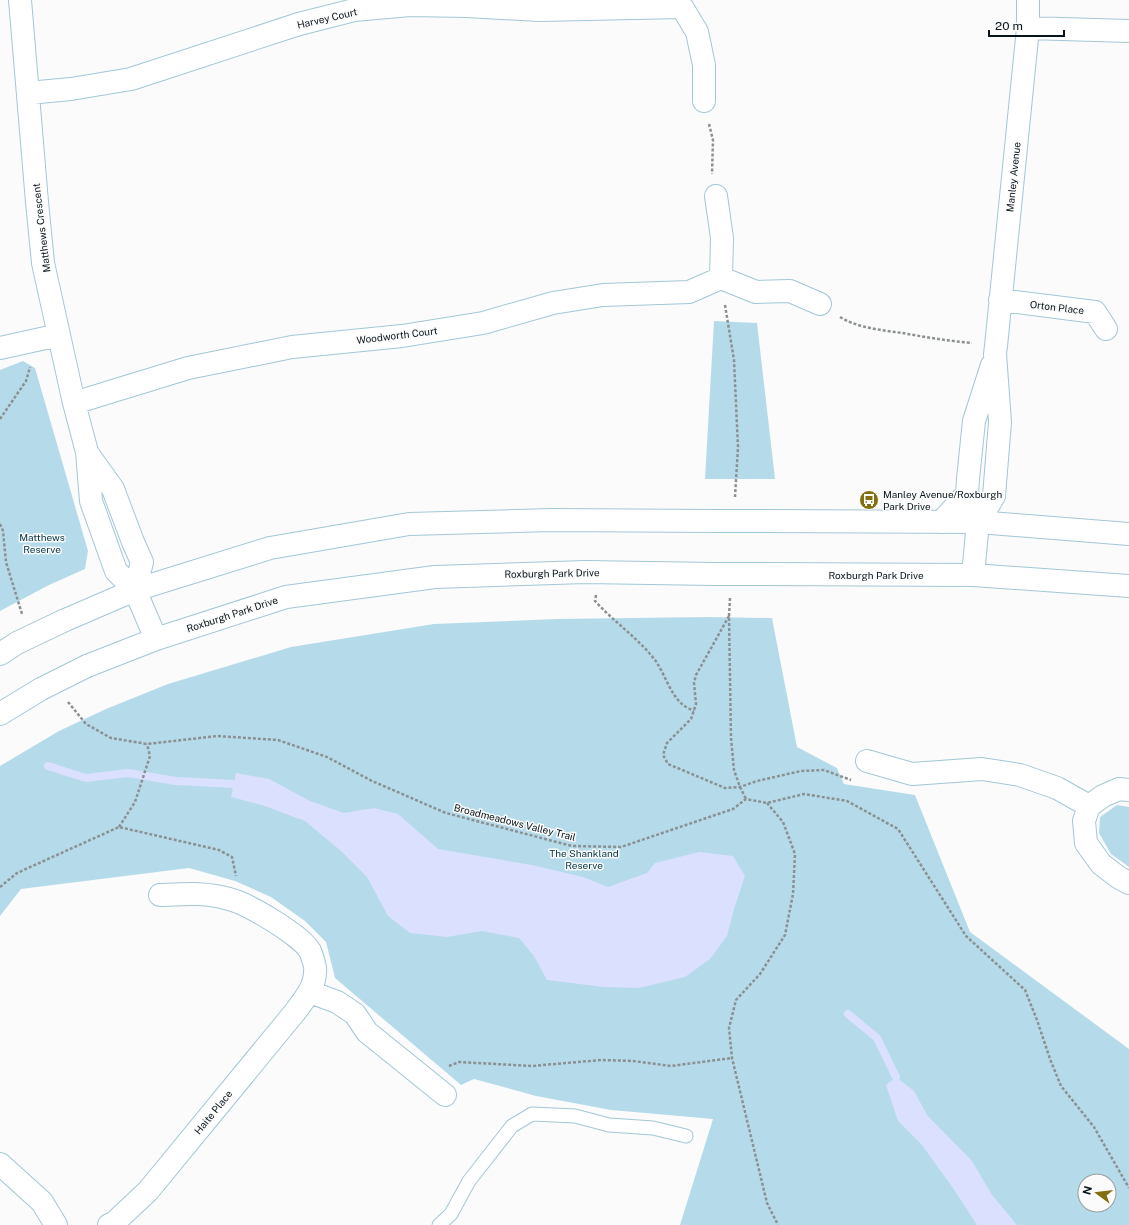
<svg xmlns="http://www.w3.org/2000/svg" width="1129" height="1225" viewBox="0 0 1129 1225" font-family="'Public Sans',sans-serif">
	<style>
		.green { fill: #b5dbeb; fill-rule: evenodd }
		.water { fill: #dae0fd }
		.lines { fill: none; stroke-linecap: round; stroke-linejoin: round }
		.stream { stroke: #dae0fd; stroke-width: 8 }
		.service-casing { stroke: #a2c7d6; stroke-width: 15 }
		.minor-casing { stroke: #a2c7d6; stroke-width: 24 }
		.tertiary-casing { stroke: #a2c7d6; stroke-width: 24 }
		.path { stroke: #8b9193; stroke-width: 2.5; stroke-dasharray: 3 2; stroke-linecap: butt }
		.service { stroke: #fff; stroke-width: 13 }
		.minor { stroke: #fff; stroke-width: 22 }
		.tertiary { stroke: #fff; stroke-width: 22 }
		.tertiary-bridge-casing { stroke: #a2c7d6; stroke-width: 24; stroke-linecap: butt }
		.tertiary-bridge { stroke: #fff; stroke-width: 22 }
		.labels { text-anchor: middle; stroke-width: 3; stroke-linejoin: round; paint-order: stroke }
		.street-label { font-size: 10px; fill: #07141a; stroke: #fbfbfb }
		.poi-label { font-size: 10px; fill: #07141a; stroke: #fbfbfb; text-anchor: start }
		.park-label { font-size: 10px; fill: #003546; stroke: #fbfbfb }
	</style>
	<rect width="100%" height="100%" fill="#fbfbfb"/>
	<!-- green -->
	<path class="green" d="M714,321L757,323L775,479H705Z
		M23,361L35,368L88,551L85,569L49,585L0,611V370Z
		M707,617L772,618L797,747L837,768L844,784L915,795L970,932L1129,1049V1225H680L713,1119L611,1110L536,1096L474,1079L461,1085L335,978L326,942L305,921L271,897L235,881L189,868L21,889L0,916V766L59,731L106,709L168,684L291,647L434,624L557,619ZM1085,1181H1109V1205H1085Z
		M1117,805L1129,807V867L1111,854L1099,833L1100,817Z"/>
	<!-- water -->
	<path class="water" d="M236,773L269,779L310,801L344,813L374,808L398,814L438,849L532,865L583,877L608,887L647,873L655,863L699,852L733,856L745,876L734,909L727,936L710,959L685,977L639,988L603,987L547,980L534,956L519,938L482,931L447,937L410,933L388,916L367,877L341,851L305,821L262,805L231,797Z
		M896,1077L914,1091L927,1115L972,1161L992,1195L1017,1225H977L955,1191L922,1145L898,1121L886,1085Z"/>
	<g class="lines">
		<!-- stream -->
		<path class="stream" d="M48,766L86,778L128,773L176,781L234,784
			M848,1014L877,1038L896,1077"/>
		<!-- service casing -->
		<g class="service-casing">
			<path id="service" d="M439,1225L451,1214L469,1181L512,1126L532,1114L575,1116L609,1125L653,1128L686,1136"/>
		</g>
		<!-- minor casing -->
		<g class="minor-casing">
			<path id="minor" d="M20,0L37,202L43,263L74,403L87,452L91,501L116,571L135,590
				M682,7L697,32L704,65V101
				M1028,28L1129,31
				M28,93L71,89L131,79L299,24L354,10L410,5L467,6L539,10L682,7
				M716,196L722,238L721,278
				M1000,300L1095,312L1106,329
				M0,348L59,335
				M74,403L188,368L292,347L402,336L483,323L553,303L603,295L689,292L721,278L756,292L790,291L820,304
				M88,454L113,489L133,542L142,562L135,590
				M941,522L967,494
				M978,522L994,496L1000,422L995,354L996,346L1028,28V0
				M978,522L967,494L968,479L974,421L992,365
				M867,761L912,774L982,769L1020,775L1057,788L1089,806
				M1129,790L1119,789L1103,796L1089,806L1084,821L1086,843L1101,864L1118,877L1129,883
				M310,992L337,1002L355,1014L367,1032L445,1095
				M0,1164L42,1202L56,1225
				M109,1225L115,1222L148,1191L295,1012C304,1000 315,987 315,972C316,967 312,956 310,951C302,936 247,903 229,899C206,892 184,894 160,895"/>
		</g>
		<!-- tertiary casing -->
		<g class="tertiary-casing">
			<path id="tertiary" d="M764,521L978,522L1129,534
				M762,574L973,575L1129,586
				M973,575L978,522
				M135,590L156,639
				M63,621L135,590L270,548L409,524L551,520L716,521
				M0,654L17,643
				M87,666L156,639L286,597L435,577L585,572L715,574
				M0,714L41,689"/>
		</g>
		<!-- path -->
		<path class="path" d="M709,124L713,140L712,174
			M725,305L734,360L738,447L735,497
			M840,317C858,328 881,330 902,333C925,337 948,341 972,343
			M0,419L26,381L30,367
			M0,524L3,531L6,562L22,614
			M596,595L595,601C614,622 638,638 655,660C665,674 670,694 683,705C686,707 690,709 694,711
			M730,598L729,616L731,738L734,770L740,787L746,799
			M729,616L696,675L694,683L696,704L691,719L667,743L663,755L668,764L725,788L740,787L757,781L801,771L824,770L851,780
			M68,702L86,724L111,738L147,744L217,736L278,740L327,757L372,781L446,813L572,846L621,847L733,809L746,799L767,803L804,794L847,801L898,829L966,936L1025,990L1037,1020L1050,1059L1061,1086L1094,1127L1129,1188
			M767,803L783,822L795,854L793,894L785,935L760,974L736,1000L729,1028L732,1058L767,1203L778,1225
			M119,827L135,802L150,756L147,744
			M0,887L17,873L119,827L219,850L232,857L236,876
			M449,1066L459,1062L532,1066L601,1060L633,1061L671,1066L732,1058"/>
		<!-- service -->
		<use href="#service" class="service"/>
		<!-- minor -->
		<use href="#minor" class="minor"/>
		<!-- tertiary -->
		<use href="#tertiary" class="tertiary"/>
		<!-- tertiary-bridge casing -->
		<g class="tertiary-bridge-casing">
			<path id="tertiary-bridge" d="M716,521H764
				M715,574H762
				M17,643L63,621
				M41,689L87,666"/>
		</g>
		<!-- tertiary-bridge -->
		<use href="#tertiary-bridge" class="tertiary-bridge"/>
	</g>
	<!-- icons -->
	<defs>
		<g id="bus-disc" transform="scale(1)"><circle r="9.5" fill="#827010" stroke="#fbfbfb"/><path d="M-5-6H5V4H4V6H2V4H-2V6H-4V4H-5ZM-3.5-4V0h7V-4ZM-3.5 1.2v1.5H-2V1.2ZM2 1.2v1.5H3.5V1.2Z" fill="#fff"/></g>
	</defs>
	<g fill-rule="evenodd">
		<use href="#bus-disc" x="869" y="500"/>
	</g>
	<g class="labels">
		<!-- street labels -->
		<g class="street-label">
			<text transform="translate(327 18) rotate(-13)" y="4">Harvey Court</text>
			<text transform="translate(1013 177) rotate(-84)" y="4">Manley Avenue</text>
			<text transform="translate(41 228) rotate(-97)" y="4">Matthews Crescent</text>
			<text transform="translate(1057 307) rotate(7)" y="4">Orton Place</text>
			<text transform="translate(397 335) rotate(-7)" y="4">Woodworth Court</text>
			<text transform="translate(552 573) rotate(-1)" y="4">Roxburgh Park Drive</text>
			<text x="876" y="579">Roxburgh Park Drive</text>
			<text transform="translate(232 614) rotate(-18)" y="4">Roxburgh Park Drive</text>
			<text transform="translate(515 822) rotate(14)" y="4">Broadmeadows Valley Trail</text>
			<text transform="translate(213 1112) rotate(-51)" y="4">Haite Place</text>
		</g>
		<!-- poi labels -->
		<g class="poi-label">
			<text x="883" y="498">Manley Avenue/Roxburgh<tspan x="883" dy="12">Park Drive</tspan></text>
		</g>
		<!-- park labels -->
		<g class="park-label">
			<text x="42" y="541">Matthews<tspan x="42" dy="12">Reserve</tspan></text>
			<text x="584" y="857">The Shankland<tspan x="584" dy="12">Reserve</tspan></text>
		</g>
	</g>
	<!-- north arrow -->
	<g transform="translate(1097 1193) rotate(285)"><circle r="19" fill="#fbfbfb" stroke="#999fa1"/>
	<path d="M0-3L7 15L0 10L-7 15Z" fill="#827010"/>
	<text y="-6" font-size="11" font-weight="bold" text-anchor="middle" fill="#07141a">N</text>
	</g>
	<!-- scale -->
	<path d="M989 30v6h75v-6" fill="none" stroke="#07141a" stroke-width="2"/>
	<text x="995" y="30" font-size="12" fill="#07141a" stroke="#fbfbfb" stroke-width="3" paint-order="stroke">20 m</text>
</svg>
